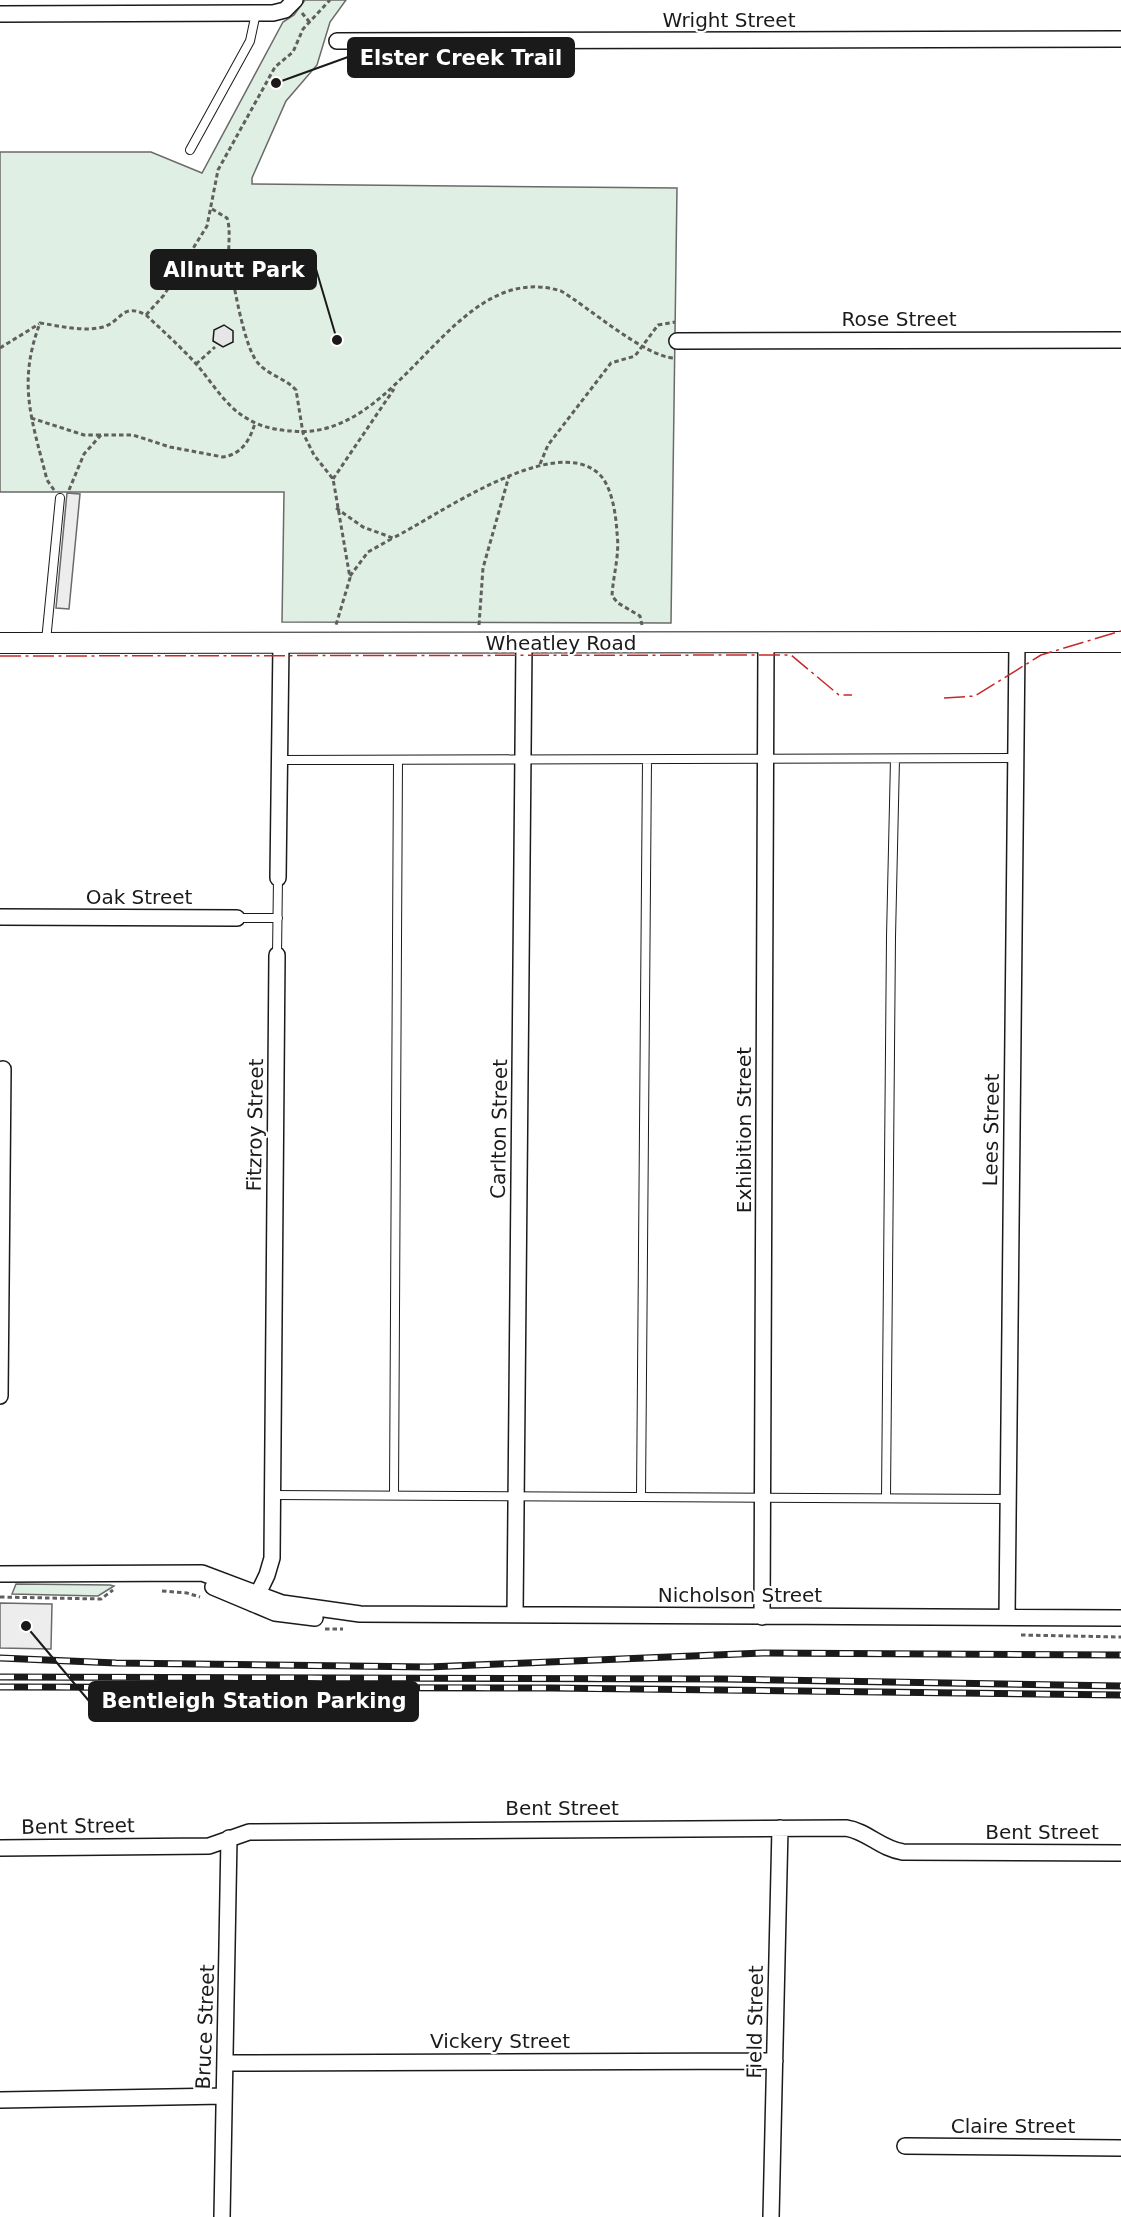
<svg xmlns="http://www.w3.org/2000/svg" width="1121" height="2217" viewBox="0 0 1121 2217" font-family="'DejaVu Sans',sans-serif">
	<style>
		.green { fill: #e0efe3; stroke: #6a6a6a; stroke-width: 1.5 }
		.parking { fill: #ededed; stroke: #6a6a6a; stroke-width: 1.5 }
		.building { fill: #e6e6e6; stroke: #1a1a1a; stroke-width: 1.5 }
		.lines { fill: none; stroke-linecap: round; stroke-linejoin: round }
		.service-casing { stroke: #1a1a1a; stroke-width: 10 }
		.minor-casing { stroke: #1a1a1a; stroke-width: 18 }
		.tertiary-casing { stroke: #1a1a1a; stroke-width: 22 }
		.path { stroke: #5f5f5f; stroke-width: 3; stroke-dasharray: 4.5 3; stroke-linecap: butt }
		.service { stroke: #fff; stroke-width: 8 }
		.minor { stroke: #fff; stroke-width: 15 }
		.tertiary { stroke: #fff; stroke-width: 20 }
		.rail-casing { stroke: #1a1a1a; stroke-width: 7 }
		.rail { stroke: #fff; stroke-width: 4.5; stroke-dasharray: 14; stroke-linecap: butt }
		.power { stroke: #c62828; stroke-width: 1.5; stroke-dasharray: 21 4.5 3 4.5; stroke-linecap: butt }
		.labels { text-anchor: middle; stroke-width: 4.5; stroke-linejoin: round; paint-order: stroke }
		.street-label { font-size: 20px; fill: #1a1a1a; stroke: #fff }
		.leader { fill: none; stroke: #1a1a1a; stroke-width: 2 }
		.callout-dot { fill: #1a1a1a; stroke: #fff; stroke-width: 2 }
		.callout { fill: #1a1a1a; stroke: #1a1a1a; stroke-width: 2 }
		.callout-label { font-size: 21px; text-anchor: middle; font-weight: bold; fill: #fff }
	</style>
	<rect width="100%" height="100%" fill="#fff"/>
	<!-- green -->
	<path class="green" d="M305,0H346L330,22L317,65L286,101L252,178V184L677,188L671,623L282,622L284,492H0V152H151L202,173L283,22L294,15Z
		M16,1584L110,1585L114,1586L98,1596L12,1594Z"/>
	<!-- parking -->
	<path class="parking" d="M67,493L80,494L69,609L56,608Z
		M0,1603L52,1604L51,1649L0,1648Z"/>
	<!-- building -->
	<path class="building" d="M224,325L233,331V342L223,347L213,341L214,330Z"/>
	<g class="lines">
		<!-- service casing -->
		<g class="service-casing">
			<path id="service" d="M190,150L250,41L256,13
				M46,641L60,498
				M280,760L1016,758
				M237,918H278
				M277,955L278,878
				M272,1495L1009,1499
				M394,1495L398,760
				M641,1497L647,760
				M886,1498L891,937L895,759"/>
		</g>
		<!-- minor casing -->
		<g class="minor-casing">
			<path id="minor" d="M0,14L273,13L285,10L295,0
				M337,41L1121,39
				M677,341L1121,340
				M278,878L281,643
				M0,917L237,918
				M0,1396L3,1069
				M0,1574L202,1573L282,1603L360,1614L1121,1618
				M213,1587L275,1613L315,1618
				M253,1604L267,1575L272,1558L277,955
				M515,1615L524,644
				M762,1617L766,644
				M1007,1617L1017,643
				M0,1848L209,1846L249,1832L846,1828C867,1831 881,1849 903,1852L1121,1853
				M225,2063L775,2061
				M0,2100L224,2096
				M905,2146L1121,2148
				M222,2217L229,1838
				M771,2217L780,1828"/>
		</g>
		<!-- tertiary casing -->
		<g class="tertiary-casing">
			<path id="tertiary" d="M0,643L1121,642"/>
		</g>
		<!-- path -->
		<path class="path" d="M302,13L311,24
			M212,209L227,218C231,230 228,243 229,255C232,277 244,348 258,363C268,375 285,378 296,390L303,433L314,455L333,479L335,490L350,578L336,625
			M146,315C163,331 182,348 198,366C213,384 227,408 248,419C260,427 277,430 291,431C403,443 451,257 561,291C587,306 645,357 674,358
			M0,348L39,324
			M196,364L215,347
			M31,418L84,435H101
			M540,464L548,445L611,363L635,356L658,325L675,322
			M333,479L394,389
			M54,490L47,480C32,420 17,384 40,323C60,326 84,332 103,327C121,322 122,302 146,315L164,295L207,226L218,170L275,67L293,52L303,29L330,0
			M69,490L84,454L101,435H133L170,447L223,457C242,454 250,440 255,423
			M336,508L363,527L393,538C437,516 552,433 598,473C612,485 616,515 617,533C620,555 613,575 612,596L618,603L640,616L642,625
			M350,576L368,552L393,538
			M479,625L483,568L509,476
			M162,1591L187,1593L200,1597
			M0,1597L101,1599L113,1590
			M325,1629H343
			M1021,1635L1121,1637"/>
		<!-- service -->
		<use href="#service" class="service"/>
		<!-- minor -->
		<use href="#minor" class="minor"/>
		<!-- tertiary -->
		<use href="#tertiary" class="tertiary"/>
		<!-- rail casing -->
		<g class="rail-casing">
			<path id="rail" d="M0,1658L116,1663L429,1667L763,1653L1121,1655
				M0,1677L724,1679L1121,1686
				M0,1687L551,1688L1121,1695"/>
		</g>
		<!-- rail -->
		<use href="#rail" class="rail"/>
		<!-- power -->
		<path class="power" d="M0,656L791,655L839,695H852
			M944,698L975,696L1041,655L1121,631"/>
	</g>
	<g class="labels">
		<!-- street labels -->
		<g class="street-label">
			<text x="729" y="27">Wright Street</text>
			<text x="899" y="326">Rose Street</text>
			<text x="561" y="650">Wheatley Road</text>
			<text x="139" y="904">Oak Street</text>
			<text transform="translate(255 1125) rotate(-89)" y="7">Fitzroy Street</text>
			<text transform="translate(499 1129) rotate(-89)" y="7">Carlton Street</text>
			<text transform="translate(744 1130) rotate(-90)" y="7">Exhibition Street</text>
			<text transform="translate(991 1130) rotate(-89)" y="7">Lees Street</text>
			<text x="740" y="1602">Nicholson Street</text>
			<text x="562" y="1815">Bent Street</text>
			<text transform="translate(78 1826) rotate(-1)" y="7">Bent Street</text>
			<text x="1042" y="1839">Bent Street</text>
			<text transform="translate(755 2022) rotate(-89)" y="7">Field Street</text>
			<text transform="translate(205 2027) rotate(-88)" y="7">Bruce Street</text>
			<text x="500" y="2048">Vickery Street</text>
			<text x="1013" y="2133">Claire Street</text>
		</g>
	</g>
	<!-- callouts -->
	<path class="leader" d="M276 83L348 57M337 340L316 269M26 1626L89 1701"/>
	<g class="callout-dot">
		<circle cx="276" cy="83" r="6"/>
		<circle cx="337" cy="340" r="6"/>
		<circle cx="26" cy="1626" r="6"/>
	</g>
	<g class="callout">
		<rect x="348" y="38" width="226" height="39" rx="6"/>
		<rect x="151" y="250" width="165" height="39" rx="6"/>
		<rect x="89" y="1682" width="329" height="39" rx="6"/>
	</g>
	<g class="callout-label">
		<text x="461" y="65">Elster Creek Trail</text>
		<text x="234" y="277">Allnutt Park</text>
		<text x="254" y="1708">Bentleigh Station Parking</text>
	</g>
</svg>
